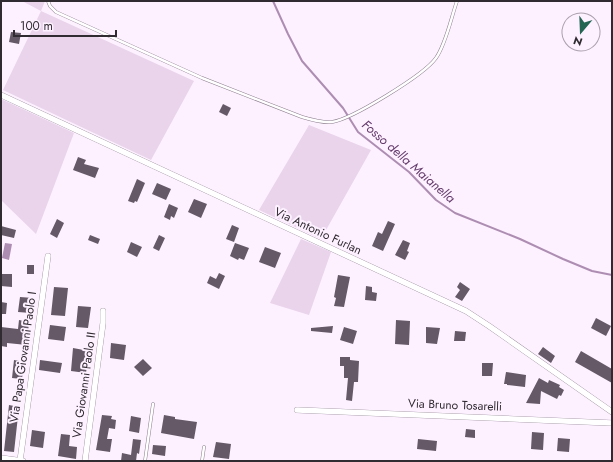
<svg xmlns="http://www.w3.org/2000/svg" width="613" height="462" viewBox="0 0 613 462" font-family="Jost,sans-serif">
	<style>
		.green { fill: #e9d4ec }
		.water { fill: #ad8eb2 }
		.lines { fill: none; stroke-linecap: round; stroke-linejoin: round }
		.stream { stroke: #ad8eb2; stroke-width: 2 }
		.building { fill: #655867 }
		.service-casing { stroke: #8a7c8c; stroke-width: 3.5 }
		.minor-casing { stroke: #8a7c8c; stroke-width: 6 }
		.service { stroke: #fff; stroke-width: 2.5 }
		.minor { stroke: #fff; stroke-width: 5.5 }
		.labels { text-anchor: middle; stroke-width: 4; stroke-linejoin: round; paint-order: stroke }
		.street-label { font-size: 12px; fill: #302a31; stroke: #fdf0ff }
		.water-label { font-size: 13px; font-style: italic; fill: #643b6b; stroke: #fdf0ff }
	</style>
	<rect width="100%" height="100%" fill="#fdf0ff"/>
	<!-- green -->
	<path class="green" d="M22,1H45L41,11L194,81L151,160L3,90L41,11Z
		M1,99L74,133L36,234L1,200Z
		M309,125L371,150L321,239L259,210Z
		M301,239L331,252L309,315L270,303Z"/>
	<!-- water -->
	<path class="water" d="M5,243L12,244L9,260L2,258Z"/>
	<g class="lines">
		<!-- stream -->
		<path class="stream" d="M273,1L288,34L302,61L343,108L358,132L409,172L436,200L455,213L520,239L563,259L592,271L612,275"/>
	</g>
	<!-- building -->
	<path class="building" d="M11,32L21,33L19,44L9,42Z
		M223,104L231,108L227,116L219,112Z
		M78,157L86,160L84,164L99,168L95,178L73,170Z
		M137,179L145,183L137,202L135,201L134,203L128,201Z
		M157,183L171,189L166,200L152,194Z
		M194,199L207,204L201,218L188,212Z
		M169,204L178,208L174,218L171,216L170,220L164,217Z
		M57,219L64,223L57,238L50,234Z
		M388,221L395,224L383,251L372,246L378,232L382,234Z
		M232,225L239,228L234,242L226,239Z
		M1,226L16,230L14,238L1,235Z
		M90,235L100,239L98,244L88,240Z
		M159,235L165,238L159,251L153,248Z
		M403,240L410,243L407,251L409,252L405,260L395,255Z
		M131,242L142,247L137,257L127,252Z
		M235,243L249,248L244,260L239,258L238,260L230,256Z
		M265,247L281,253L275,268L259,262Z
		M27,265H34V274H27Z
		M219,273L225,276L219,289L207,283L210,276L216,279Z
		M1,274H12V287L1,286Z
		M338,275L350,277L344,307L334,306L336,298L334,297Z
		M460,282L470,289L462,301L455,297L460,290L457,287Z
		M366,286L372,287V292L377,293L376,301L365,300Z
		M54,287L68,288L65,316L51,315Z
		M20,297L33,298L31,313L18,312Z
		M1,302L7,303L6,314H1Z
		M78,306L91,307L88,328L76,327Z
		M596,318L611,326L606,336L591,328Z
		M19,320L29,322L27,345L7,343V347L1,346V327L18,329Z
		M396,320L410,321L409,345L395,344Z
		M50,325L66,327L64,341L48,339Z
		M333,326L332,333L311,331V328Z
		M344,327L357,331L353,344L340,340Z
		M426,327L440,328L437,344L426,343Z
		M455,331L466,332L465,341H454Z
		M111,343L126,345L124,360L110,358Z
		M543,347L555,356L551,363L538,354Z
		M73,348L89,351L86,373L71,371Z
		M581,351L612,369V383L575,362Z
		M340,357H350V360L359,361L358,382H354L352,401L346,400L348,378H344V366H340Z
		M143,359L152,368L143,376L134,367Z
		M14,360L24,362L22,379L12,378Z
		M40,360L62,363L60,373L39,370Z
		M482,363H493L492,376H482Z
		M506,372L526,375L525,387L507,385V384H504Z
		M539,378L548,383L549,380L560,385L559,387L564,390L561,396L559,395L557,399L541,391L540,404L526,403Z
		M9,405L19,407L14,452L4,451Z
		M102,415L112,416L111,419L116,420L115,429L109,428L107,439H112L110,452L96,450Z
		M164,415L175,417V419L197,422L194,439L161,433Z
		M131,416L141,418L139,433L129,431Z
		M466,429L475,430V438L465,437Z
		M32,430L45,432L43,448L30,446Z
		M532,432L544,433L543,450L531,449Z
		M61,434L70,435L69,446L77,447L76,459L58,456Z
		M558,438L570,439L569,452L557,451Z
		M133,439L141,440L139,454L137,453L136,461H121L122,453L131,455Z
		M418,439L437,441L436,451L417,449Z
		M216,442L231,444L229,459L213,457Z
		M153,445L166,446L165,456L152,454Z"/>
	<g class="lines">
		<!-- service casing -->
		<g class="service-casing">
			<path id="service" d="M48,1L50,6L56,12L202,78L302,117C312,120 322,123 332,122C352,119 424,75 436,58C446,44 451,18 457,1
				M145,461L153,404
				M202,461L204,447"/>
		</g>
		<!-- minor casing -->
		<g class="minor-casing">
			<path id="minor" d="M1,95L466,311L489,326L612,412
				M297,410L612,423
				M1,458L23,461
				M20,461L48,256
				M85,461L103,323V311"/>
		</g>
		<!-- service -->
		<use href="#service" class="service"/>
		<!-- minor -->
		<use href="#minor" class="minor"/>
	</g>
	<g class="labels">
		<!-- street labels -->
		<g class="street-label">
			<text transform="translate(318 231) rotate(25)" y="4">Via Antonio Furlan</text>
			<text transform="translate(23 357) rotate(-82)" y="4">Via Papa Giovanni Paolo I</text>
			<text transform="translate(84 385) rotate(-82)" y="4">Via Giovanni Paolo II</text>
			<text transform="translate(455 405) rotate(2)" y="4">Via Bruno Tosarelli</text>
		</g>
		<!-- water labels -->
		<g class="water-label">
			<text transform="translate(409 161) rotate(41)" y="5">Fosso della Maianella</text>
		</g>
	</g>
	<!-- border -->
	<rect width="613" height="462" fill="none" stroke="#302a31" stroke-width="4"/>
	<!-- north arrow -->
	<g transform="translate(581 32) rotate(199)"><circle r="19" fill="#fdf0ff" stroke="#aba1ad"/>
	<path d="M0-3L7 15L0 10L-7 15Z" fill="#236453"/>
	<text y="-6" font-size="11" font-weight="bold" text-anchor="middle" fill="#302a31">N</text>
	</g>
	<!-- scale -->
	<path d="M14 30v6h102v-6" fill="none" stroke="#302a31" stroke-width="2"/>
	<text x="20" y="30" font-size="12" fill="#302a31" stroke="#fdf0ff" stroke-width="3" paint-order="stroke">100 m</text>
</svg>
